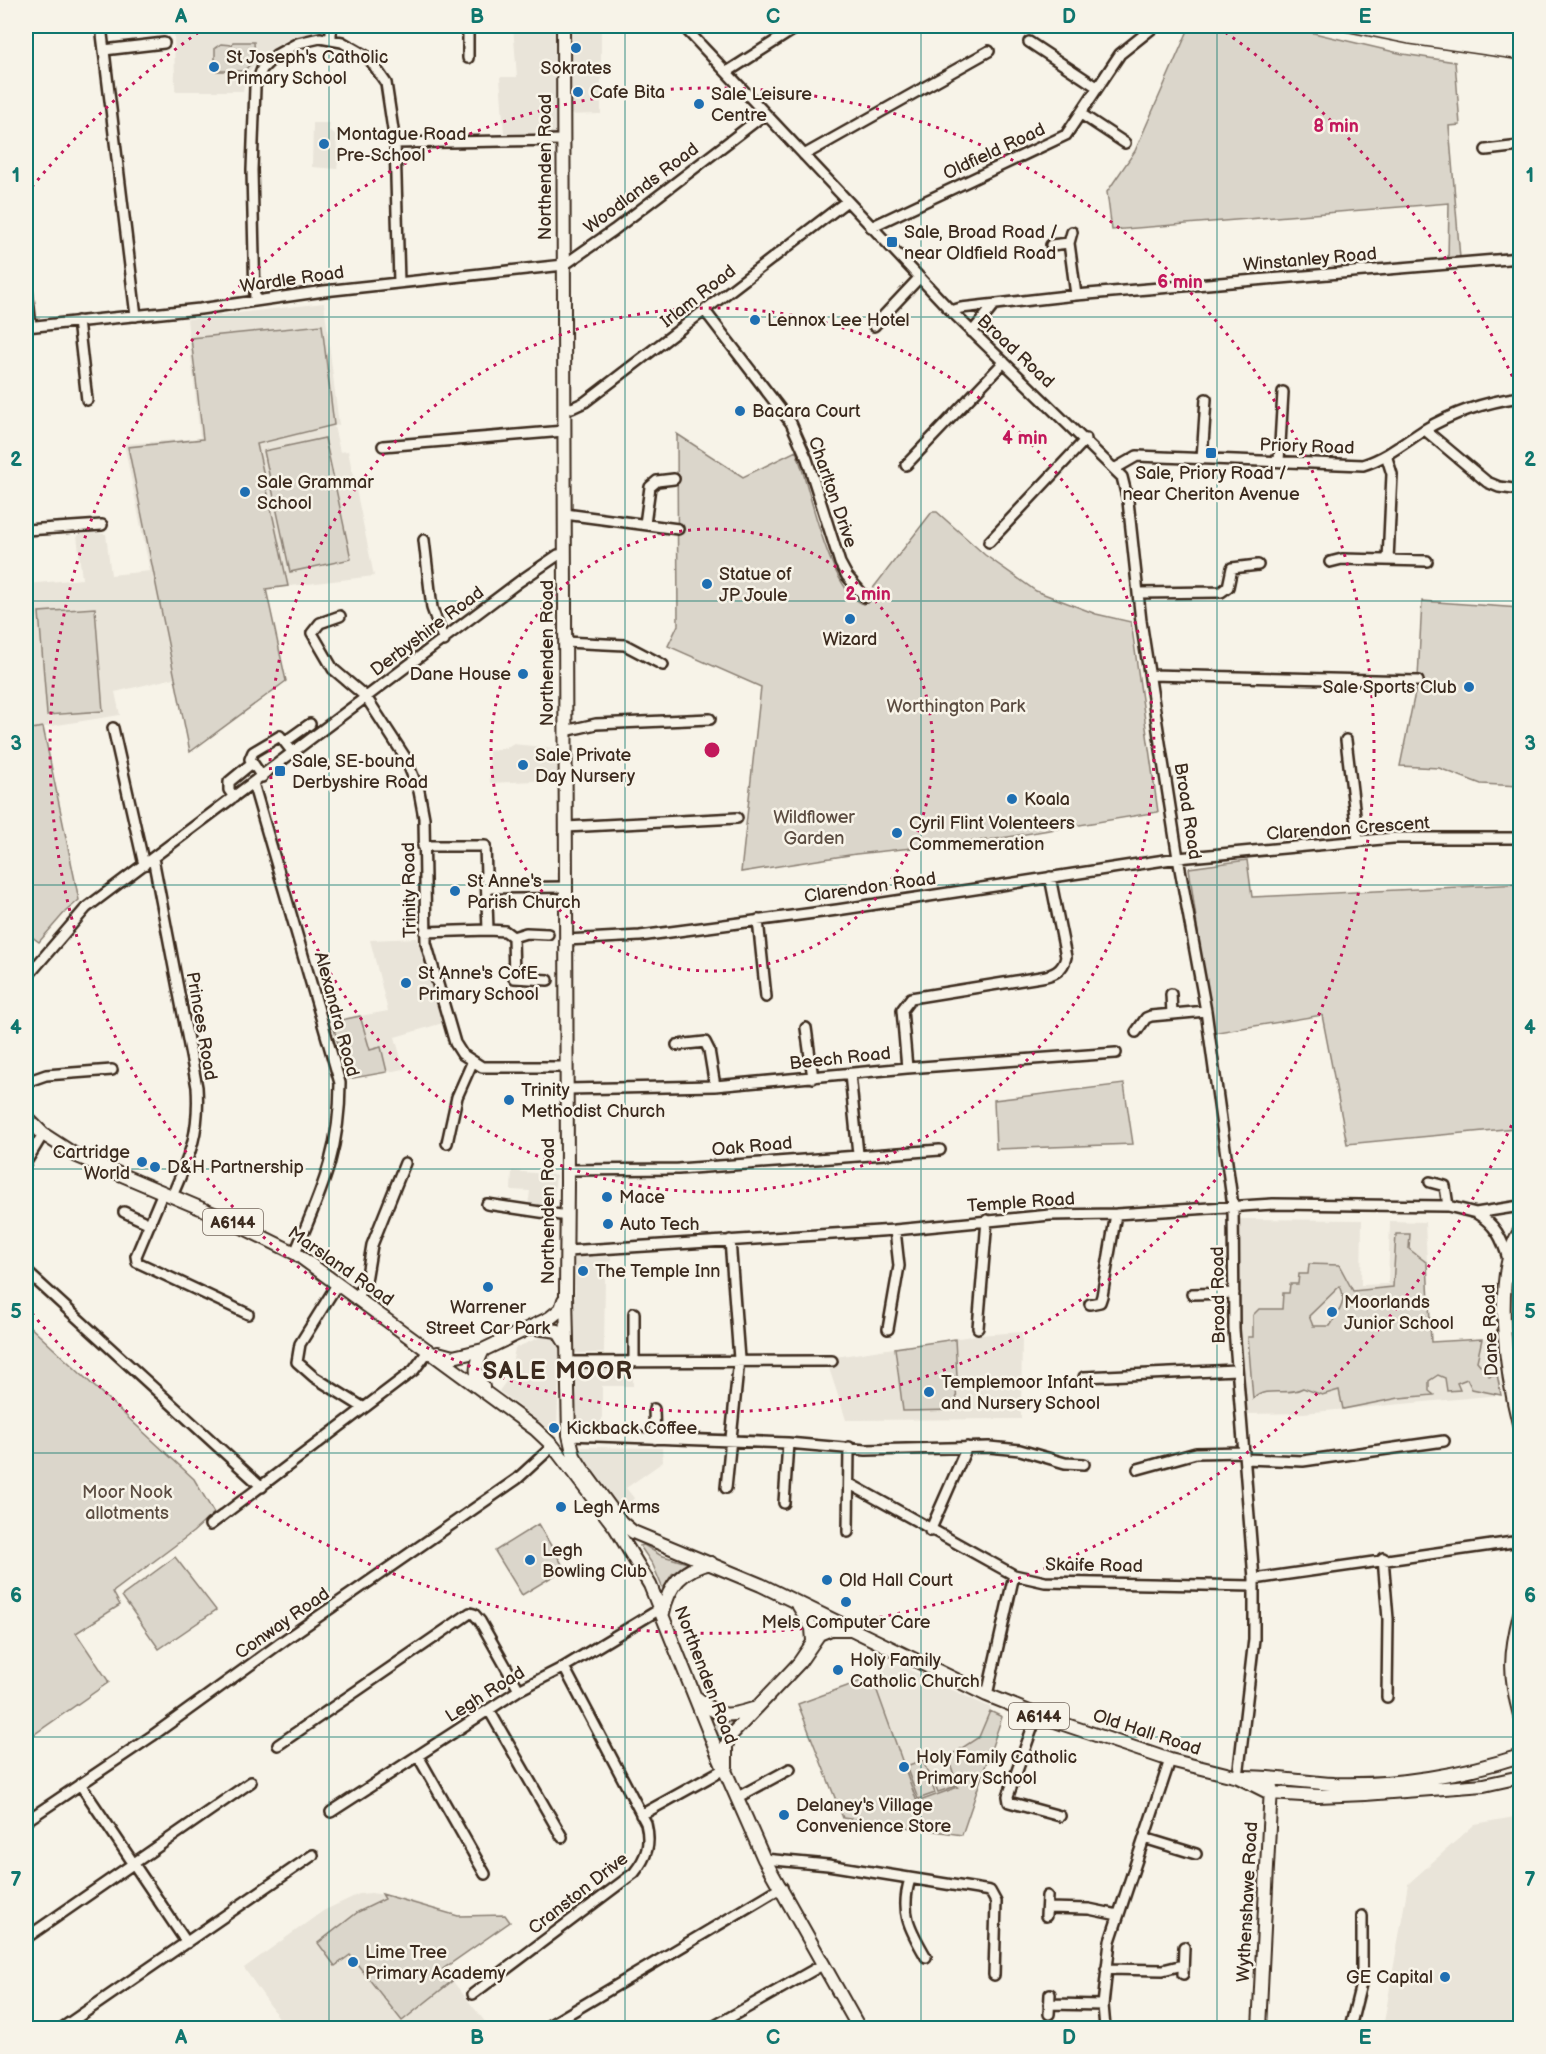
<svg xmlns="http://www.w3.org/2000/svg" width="1546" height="2054" viewBox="0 0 1546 2054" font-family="'Balsamiq Sans',sans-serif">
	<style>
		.built { fill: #e9e4d9 }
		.green { fill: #dbd6cb; stroke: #8b8074; stroke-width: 1.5; fill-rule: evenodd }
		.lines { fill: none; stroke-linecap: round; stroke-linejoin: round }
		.minor-casing { stroke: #3b2a1e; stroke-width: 14 }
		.major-casing { stroke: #3b2a1e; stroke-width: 16 }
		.minor { stroke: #f7f3e8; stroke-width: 9 }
		.major { stroke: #f7f3e8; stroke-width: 12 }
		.tram { stroke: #3b2a1e; stroke-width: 1.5 }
		.grid { fill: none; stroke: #0f766e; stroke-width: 1.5; stroke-opacity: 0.55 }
		.ring { fill: none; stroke: #c2185b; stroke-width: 3; stroke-dasharray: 3 6 }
		.poi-dot { fill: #1f6fb2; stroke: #f7f3e8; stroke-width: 2 }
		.labels { text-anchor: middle; stroke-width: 5; stroke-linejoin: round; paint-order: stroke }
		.shield { fill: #f7f3e8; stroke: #73665b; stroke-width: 1.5 }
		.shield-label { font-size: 16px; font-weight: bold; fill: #3b2a1e }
		.poi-label { font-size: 18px; fill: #3b2a1e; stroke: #f7f3e8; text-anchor: start }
		.street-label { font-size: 18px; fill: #3b2a1e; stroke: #f7f3e8 }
		.park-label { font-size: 18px; fill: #5b4c41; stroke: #f7f3e8 }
		.district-label { font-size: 24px; font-weight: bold; letter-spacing: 1.5px; fill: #3b2a1e; stroke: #f7f3e8 }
		.centre { fill: #c2185b; stroke: #f7f3e8; stroke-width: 3 }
		.ring-label { font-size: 18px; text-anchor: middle; font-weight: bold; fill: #c2185b; stroke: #f7f3e8; stroke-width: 5; stroke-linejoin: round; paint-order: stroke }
		.neatline { fill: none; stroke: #0f766e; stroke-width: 2 }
		.grid-label { font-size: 20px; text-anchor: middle; font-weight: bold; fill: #0f766e }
	</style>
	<rect width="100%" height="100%" fill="#f7f3e8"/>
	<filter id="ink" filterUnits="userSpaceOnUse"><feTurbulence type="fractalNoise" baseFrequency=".0167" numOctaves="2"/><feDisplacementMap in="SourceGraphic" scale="12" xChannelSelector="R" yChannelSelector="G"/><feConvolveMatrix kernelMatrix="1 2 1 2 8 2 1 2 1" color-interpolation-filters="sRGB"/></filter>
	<g filter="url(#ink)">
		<!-- built -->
		<path class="built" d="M174,26H320V27L316,33L288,39L262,55L246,76L243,91H175Z
			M513,26H601V114L561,115L560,133H504L500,77H517Z
			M313,123H330L329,130L336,136L337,152L343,151V161L338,162L337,169L312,167Z
			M324,303L339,425L334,426L340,452L348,451L374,576L266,589L286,681L190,752L174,678L115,692L120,715L26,730V584L82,579L77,535L91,533L106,534L111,575L150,571L124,444L200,438L187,319Z
			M512,744L555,748L558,780L490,783L489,751L506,748Z
			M417,938L443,1023L395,1037L404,1069L348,1079L332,1021L388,1011L370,940Z
			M512,1171L556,1175L553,1208L528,1206L530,1191L511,1190Z
			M1236,1219L1362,1220L1361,1285L1388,1284L1390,1221L1425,1222L1431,1342L1495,1339L1501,1395L1303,1413L1241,1414L1235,1360Z
			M575,1256L611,1257V1273L605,1274L604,1353H575Z
			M1022,1332L1021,1419L846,1420L828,1365L829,1358L978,1335Z
			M548,1334L560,1338L557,1430L553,1432L499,1391L510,1376L515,1348Z
			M633,1366V1386H602V1433H575V1367Z
			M582,1447L662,1448L663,1462L626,1488L634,1498L624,1512L580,1452Z
			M891,1661L991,1708L990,1711L1002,1717L962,1835L843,1818L798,1704L880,1674Z
			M1520,1816V2028H1383L1408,1884L1475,1824Z
			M371,1893L400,1897L458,1916L505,1915L510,1922L443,1969L490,2028H286L244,1968L323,1911L359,1894Z"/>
		<!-- green -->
		<path class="green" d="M1190,26H1284L1403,54L1455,62L1460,125L1449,126L1460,258L1448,261L1449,203L1112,230L1107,192L1135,151Z
			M233,42H254L255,59L244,71H215V48L221,44L232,45Z
			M322,325L334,425L257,444L288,586L266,589L286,681L190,752L128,447L203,439L191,338Z
			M677,434L743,477L796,451C811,489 827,587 863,604L872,597L870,592L932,512H937L985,555L1036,591L1096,614L1131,622L1158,812L996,839L856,854L741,872L761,687L668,646L678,625Z
			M325,438L351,559L290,572L264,451Z
			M1422,601L1520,608V786L1481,784L1439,768L1400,766L1418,678Z
			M95,608L103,711L47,715L39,612Z
			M43,727L79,900L65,912L39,942L28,934L26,936V730Z
			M1247,860L1252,897L1520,884V1125L1515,1128L1347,1144L1322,1015L1212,1033L1189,868Z
			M360,1016L370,1050L381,1047L387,1072L348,1079L334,1029L343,1027L341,1020Z
			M1124,1084L1133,1144L996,1149L994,1100Z
			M1396,1234H1410L1409,1249L1427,1263L1431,1342L1482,1339L1477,1361L1489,1376L1497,1374L1501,1395L1472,1389L1467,1379L1457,1383L1460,1390L1447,1391L1445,1378L1438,1375L1429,1381V1391L1434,1395L1399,1398L1343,1409L1339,1390L1322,1395L1303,1388C1287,1397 1267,1385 1253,1399L1248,1337H1253V1315L1259,1309H1282L1283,1293H1289L1290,1284H1298L1299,1274H1308L1309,1264L1339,1265L1353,1291L1393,1287ZM1340,1286C1348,1301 1338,1313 1330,1326H1313L1309,1316Z
			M26,1323L194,1479L214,1513L193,1532L113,1592L120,1605L76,1633L109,1682L26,1740Z
			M955,1339L957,1377L947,1376V1386H956L957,1410L903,1411L895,1348Z
			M538,1524L565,1569L522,1595L495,1551Z
			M644,1545L660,1555L687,1563L672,1574L663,1589L653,1565L640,1546Z
			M175,1557L216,1610L159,1649L122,1596Z
			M872,1677L917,1802L958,1787L948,1757L979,1737L990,1711L1002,1717L962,1835L843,1818L798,1704Z
			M708,1717L733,1721L720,1740H717Z
			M923,1760L935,1793L918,1799L906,1766Z
			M951,1774L956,1786L938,1792L933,1780Z
			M382,1894L458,1916L505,1915L510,1922L443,1969L452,1981L402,2021L350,1955L335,1966L318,1943L358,1912L385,1899Z"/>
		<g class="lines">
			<!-- minor casing -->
			<g class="minor-casing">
				<path id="minor" d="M101,26L136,316
					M331,26V39
					M435,26L468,28
					M468,26V58
					M683,26L951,311L1122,477L1128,501L1141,621L1178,858L1206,1011L1233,1206L1234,1329L1254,1579V1639L1238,1777
					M905,27V26
					M1029,42L1097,87
					M104,50L164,43
					M727,72L799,26
					M1081,114L1125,143
					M395,143L563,140
					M1486,150L1520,146
					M804,155L989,51
					M871,227L1066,135L1120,54L1155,26
					M1072,232L1069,243L1076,295
					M1051,245L1069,243
					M26,281L31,326
					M255,301L252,170L255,87L262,69L276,55L298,43L320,38L342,42L368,57L386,83L395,143L399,283
					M705,311L791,423L807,459L840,563L847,576L865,597
					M951,311L961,308L1076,295L1520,258
					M78,321L87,400
					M874,326L919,278
					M26,327L200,309L324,291L564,265L614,230L765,114
					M972,332L995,304
					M565,407L572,408L585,402L847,201
					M1425,430L1487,482L1499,487L1520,490
					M383,446L564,431
					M1386,455L1392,474L1388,560
					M1202,459L1206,399
					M1279,461L1283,392
					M906,465L1004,362
					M1116,468L1137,456L1363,465C1386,458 1404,443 1424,430C1454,412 1486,402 1520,397
					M565,514L678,529
					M645,524L650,487L657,481L674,479
					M26,530L102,525
					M424,540L432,608L444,641
					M989,542L1086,439
					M1330,562L1342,559L1427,561
					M1138,593L1221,592L1228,587L1232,568L1258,565
					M340,616L320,623L312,633L333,669L366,697L405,757L419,791L424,818L426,943L455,1043L462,1054L482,1067H566
					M565,642L625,645L663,665
					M1150,675L1418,681
					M113,728L144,865
					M565,731L596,724L710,719
					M1346,740L1358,841
					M286,741L310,724
					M262,777L250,759L253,752L280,736L294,754
					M253,783L340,1083C340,1153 321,1191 295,1253
					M234,797L229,790V782L252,763
					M566,827L737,818
					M423,846H485L488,930L425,932
					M153,858L197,1087C200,1133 190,1155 172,1196
					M487,888L565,887
					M758,920L766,997
					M488,930L505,931L513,937L514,978L548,980
					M513,937L526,933L548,934
					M566,940L640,936L837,910L1178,858L1393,838H1520
					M26,978L86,908L520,581L558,555L565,554
					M1171,994L1172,1014
					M806,1028L813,1078
					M1136,1032L1146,1018L1151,1016L1206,1011
					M677,1045L705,1042L709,1050L715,1086
					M907,1068L902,1010L911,998L1041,977C1053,975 1063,971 1066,957L1050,877
					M850,1074L858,1154
					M26,1082L46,1075L112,1070
					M567,1089L715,1086L907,1068L1116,1053
					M447,1143L457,1097L472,1063
					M26,1162L43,1134
					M567,1170L678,1169L940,1150
					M1430,1182L1445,1186L1448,1206
					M163,1192L136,1256L137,1262L248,1314
					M487,1204L567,1216
					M124,1212L150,1224
					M1476,1213C1495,1224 1502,1238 1508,1259
					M567,1251L895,1230L1050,1215L1116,1214L1273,1204L1448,1206L1476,1213L1520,1206
					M26,1271L262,1487
					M338,1283L300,1344L297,1362L314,1377L364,1408
					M1192,1294L1234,1293
					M357,1297L366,1281L372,1245L405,1163
					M1090,1304L1100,1302L1102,1296L1116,1214
					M634,1313V1360
					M978,1328L987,1220
					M888,1329L899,1266L895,1230
					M567,1362L832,1361
					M1084,1377L1236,1370
					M654,1409L655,1439
					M569,1435L788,1443L866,1450L989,1447L1020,1450L1065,1463L1084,1464
					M1245,1459L1303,1461L1444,1441
					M1138,1469L1196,1453L1244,1452
					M850,1484L1014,1575L1045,1582L1254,1586
					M726,1488L739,1359L730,1240
					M784,1503L788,1443
					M210,1525L414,1370L429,1350
					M930,1531L967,1447
					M848,1532L849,1447
					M1383,1558L1388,1619L1387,1697
					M1254,1579L1520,1541
					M987,1695L1014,1575
					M489,1710L562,1837
					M1037,1715L1008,1796L1009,1802L1060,1816
					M278,1745L470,1613L474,1614L480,1621L519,1690
					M418,1756L485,1874
					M80,1784L187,1943
					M738,1797L790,1769
					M331,1812L519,1690L564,1667L660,1609
					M641,1815L726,1768
					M26,1821L152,1736L286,1639L517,1479L553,1446
					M1144,1838L1196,1854
					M764,1859L828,1865L990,1891L996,1902L994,1975
					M910,1879C900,1912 909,1928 926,1957
					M1047,1908L1089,1909L1118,1915
					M1046,1916L1047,1896
					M26,1938L251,1782
					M1106,1969L1163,1970L1183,1965
					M1183,1974L1184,1947
					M473,1994L634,1873C647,1857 651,1844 646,1823L564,1667
					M1049,2004L1103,2005
					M1049,2014L1050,1994
					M62,2028L313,1855
					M545,2028L782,1887
					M711,2028L824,1964
					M1105,2028L1103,2005L1110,1941L1170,1760
					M1350,2028L1362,1980V1916"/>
			</g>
			<!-- major casing -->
			<g class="major-casing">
				<path id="major" d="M563,26L567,1181L566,1293L569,1435L574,1456L585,1473L621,1522L633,1532L761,1585L987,1695L1037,1715L1170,1760L1238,1777L1270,1793L1318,1796L1365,1794L1484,1785L1520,1777
					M26,1117L43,1134L77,1156L226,1219L295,1253L535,1429L553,1446L615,1527L650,1585L719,1757L764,1859L859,2028
					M1520,1231C1491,1278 1507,1377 1520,1428
					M535,1328L558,1331L566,1344
					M438,1353L453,1357L483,1350L550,1318L561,1309L564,1300
					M483,1387C473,1373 476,1364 483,1350
					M797,1603L812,1628L813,1641
					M663,1613C668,1586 683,1568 711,1563
					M1520,1614C1510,1653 1509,1676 1520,1715
					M697,1698C719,1717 725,1718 753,1709
					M726,1767V1746L730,1736L799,1663L819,1634L831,1629H849
					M1243,1777C1274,1777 1303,1782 1334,1784C1396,1786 1462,1775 1520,1756
					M1259,2028L1271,1787"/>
			</g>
			<!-- minor -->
			<use href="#minor" class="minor"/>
			<!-- major -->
			<use href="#major" class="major"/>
			<!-- tram -->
			<path class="tram" d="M1319,26L1408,44L1520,60"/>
		</g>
	</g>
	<!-- grid -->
	<path class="grid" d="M329,26V2028M625,26V2028M921,26V2028M1217,26V2028M26,317H1520M26,601H1520M26,885H1520M26,1169H1520M26,1453H1520M26,1737H1520"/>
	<!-- distance rings -->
	<g class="ring">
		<circle cx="712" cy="750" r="221"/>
		<circle cx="712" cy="750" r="442"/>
		<circle cx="712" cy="750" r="662"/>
		<path d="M1519 1109A883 883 0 0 1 26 1306M26 194A883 883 0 0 1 206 27M1218 27A883 883 0 0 1 1519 391"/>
	</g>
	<!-- markers -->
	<g class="poi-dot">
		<circle cx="576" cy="48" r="6"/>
		<circle cx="214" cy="67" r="6"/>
		<circle cx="578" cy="92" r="6"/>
		<circle cx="699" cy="104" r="6"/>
		<circle cx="324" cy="144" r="6"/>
		<rect x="886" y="236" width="12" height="12" rx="3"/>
		<circle cx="755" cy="320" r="6"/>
		<circle cx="740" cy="411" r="6"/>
		<rect x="1205" y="447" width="12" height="12" rx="3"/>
		<circle cx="245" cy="492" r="6"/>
		<circle cx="707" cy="584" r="6"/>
		<circle cx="850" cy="619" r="6"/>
		<circle cx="523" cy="674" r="6"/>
		<circle cx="1469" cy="687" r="6"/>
		<circle cx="523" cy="765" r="6"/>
		<rect x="274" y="765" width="12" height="12" rx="3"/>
		<circle cx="1012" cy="799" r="6"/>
		<circle cx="897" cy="833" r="6"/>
		<circle cx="455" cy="891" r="6"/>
		<circle cx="406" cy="983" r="6"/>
		<circle cx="509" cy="1100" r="6"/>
		<circle cx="142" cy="1162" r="6"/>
		<circle cx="155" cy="1167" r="6"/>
		<circle cx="607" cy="1197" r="6"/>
		<circle cx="608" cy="1224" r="6"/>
		<circle cx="583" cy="1271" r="6"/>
		<circle cx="488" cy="1287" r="6"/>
		<circle cx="1332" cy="1312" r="6"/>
		<circle cx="929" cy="1392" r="6"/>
		<circle cx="554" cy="1428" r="6"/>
		<circle cx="561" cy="1507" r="6"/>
		<circle cx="530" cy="1560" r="6"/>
		<circle cx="827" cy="1580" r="6"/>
		<circle cx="846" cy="1602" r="6"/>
		<circle cx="838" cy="1670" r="6"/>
		<circle cx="904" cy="1767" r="6"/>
		<circle cx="784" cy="1815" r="6"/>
		<circle cx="353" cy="1962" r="6"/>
		<circle cx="1445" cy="1977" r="6"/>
	</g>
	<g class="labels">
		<!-- shield labels -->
		<g class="shield">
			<rect x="203" y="1209" width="60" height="26" rx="4.5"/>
			<rect x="1009" y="1703" width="60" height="26" rx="4.5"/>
		</g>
		<g class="shield-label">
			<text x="233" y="1228">A6144</text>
			<text x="1039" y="1722">A6144</text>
		</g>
		<!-- poi labels -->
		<g class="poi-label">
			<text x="226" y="63">St Joseph's Catholic<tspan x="226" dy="21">Primary School</tspan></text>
			<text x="576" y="74" text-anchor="middle">Sokrates</text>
			<text x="590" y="98">Cafe Bita</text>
			<text x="711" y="100">Sale Leisure<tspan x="711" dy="21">Centre</tspan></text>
			<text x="336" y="140">Montague Road<tspan x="336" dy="21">Pre-School</tspan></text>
			<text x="904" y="238">Sale, Broad Road /<tspan x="904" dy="21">near Oldfield Road</tspan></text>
			<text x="767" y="326">Lennox Lee Hotel</text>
			<text x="752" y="417">Bacara Court</text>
			<text x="1211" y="479" text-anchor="middle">Sale, Priory Road /<tspan x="1211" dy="21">near Cheriton Avenue</tspan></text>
			<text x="257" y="488">Sale Grammar<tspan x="257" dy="21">School</tspan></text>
			<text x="719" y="580">Statue of<tspan x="719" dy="21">JP Joule</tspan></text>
			<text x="850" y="645" text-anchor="middle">Wizard</text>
			<text x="511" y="680" text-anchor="end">Dane House</text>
			<text x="1457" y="693" text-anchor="end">Sale Sports Club</text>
			<text x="535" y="761">Sale Private<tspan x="535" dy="21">Day Nursery</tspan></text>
			<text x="292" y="767">Sale, SE-bound<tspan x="292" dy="21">Derbyshire Road</tspan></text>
			<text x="1024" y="805">Koala</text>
			<text x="909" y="829">Cyril Flint Volenteers<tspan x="909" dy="21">Commemeration</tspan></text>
			<text x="467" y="887">St Anne's<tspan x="467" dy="21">Parish Church</tspan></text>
			<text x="418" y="979">St Anne's CofE<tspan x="418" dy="21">Primary School</tspan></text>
			<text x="521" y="1096">Trinity<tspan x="521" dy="21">Methodist Church</tspan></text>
			<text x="130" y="1158" text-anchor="end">Cartridge<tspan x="130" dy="21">World</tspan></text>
			<text x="167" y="1173">D&amp;H Partnership</text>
			<text x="619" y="1203">Mace</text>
			<text x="620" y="1230">Auto Tech</text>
			<text x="595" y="1277">The Temple Inn</text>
			<text x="1344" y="1308">Moorlands<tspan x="1344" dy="21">Junior School</tspan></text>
			<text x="488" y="1313" text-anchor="middle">Warrener<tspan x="488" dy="21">Street Car Park</tspan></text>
			<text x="941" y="1388">Templemoor Infant<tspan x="941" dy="21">and Nursery School</tspan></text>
			<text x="566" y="1434">Kickback Coffee</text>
			<text x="573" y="1513">Legh Arms</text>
			<text x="542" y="1556">Legh<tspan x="542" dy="21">Bowling Club</tspan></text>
			<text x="839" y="1586">Old Hall Court</text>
			<text x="846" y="1628" text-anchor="middle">Mels Computer Care</text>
			<text x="850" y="1666">Holy Family<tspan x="850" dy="21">Catholic Church</tspan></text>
			<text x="916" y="1763">Holy Family Catholic<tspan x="916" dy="21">Primary School</tspan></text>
			<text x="796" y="1811">Delaney's Village<tspan x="796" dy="21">Convenience Store</tspan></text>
			<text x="365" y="1958">Lime Tree<tspan x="365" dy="21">Primary Academy</tspan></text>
			<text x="1433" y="1983" text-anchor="end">GE Capital</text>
		</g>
		<!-- street labels -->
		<g class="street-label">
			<text transform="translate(994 151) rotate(-25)" y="6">Oldfield Road</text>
			<text transform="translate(545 167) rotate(-90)" y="6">Northenden Road</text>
			<text transform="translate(641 188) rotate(-37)" y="6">Woodlands Road</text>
			<text transform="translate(1310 259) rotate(-5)" y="6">Winstanley Road</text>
			<text transform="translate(292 279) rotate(-8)" y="6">Wardle Road</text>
			<text transform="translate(698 296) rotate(-38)" y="6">Irlam Road</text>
			<text transform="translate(1016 351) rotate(43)" y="6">Broad Road</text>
			<text transform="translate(1307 446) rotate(2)" y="6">Priory Road</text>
			<text transform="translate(833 492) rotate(71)" y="6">Charlton Drive</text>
			<text transform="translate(427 631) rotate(-37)" y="6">Derbyshire Road</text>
			<text transform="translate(547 653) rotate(-90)" y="6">Northenden Road</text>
			<text transform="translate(1188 811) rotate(81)" y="6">Broad Road</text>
			<text transform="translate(1348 828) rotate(-4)" y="6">Clarendon Crescent</text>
			<text transform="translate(870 887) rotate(-8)" y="6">Clarendon Road</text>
			<text transform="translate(409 890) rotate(-91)" y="6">Trinity Road</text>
			<text transform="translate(337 1014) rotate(75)" y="6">Alexandra Road</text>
			<text transform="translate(202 1026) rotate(80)" y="6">Princes Road</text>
			<text transform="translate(840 1058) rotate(-6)" y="6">Beech Road</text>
			<text transform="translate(752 1146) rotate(-5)" y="6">Oak Road</text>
			<text transform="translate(1021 1202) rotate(-4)" y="6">Temple Road</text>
			<text transform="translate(548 1211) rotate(-90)" y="6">Northenden Road</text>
			<text transform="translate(341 1266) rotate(35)" y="6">Marsland Road</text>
			<text transform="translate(1218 1295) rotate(-91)" y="6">Broad Road</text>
			<text transform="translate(1490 1330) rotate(-92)" y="6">Dane Road</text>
			<text transform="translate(1094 1565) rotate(1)" y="6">Skaife Road</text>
			<text transform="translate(282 1623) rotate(-35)" y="6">Conway Road</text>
			<text transform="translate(706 1675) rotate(69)" y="6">Northenden Road</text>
			<text transform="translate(485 1694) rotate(-32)" y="6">Legh Road</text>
			<text transform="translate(1147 1732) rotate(18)" y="6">Old Hall Road</text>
			<text transform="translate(578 1893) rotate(-38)" y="6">Cranston Drive</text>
			<text transform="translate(1247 1902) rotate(-87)" y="6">Wythenshawe Road</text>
		</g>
		<!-- park labels -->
		<g class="park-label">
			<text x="956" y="712">Worthington Park</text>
			<text x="814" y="823">Wildflower<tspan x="814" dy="21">Garden</tspan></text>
			<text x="127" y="1498">Moor Nook<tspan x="127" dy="21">allotments</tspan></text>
		</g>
		<!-- district labels -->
		<g class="district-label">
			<text x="558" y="1379">SALE MOOR</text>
		</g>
	</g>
	<circle cx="712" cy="750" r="9" class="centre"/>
	<g class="ring-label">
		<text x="1336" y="132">8 min</text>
		<text x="1180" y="288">6 min</text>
		<text x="1025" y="444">4 min</text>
		<text x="868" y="600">2 min</text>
	</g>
	<!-- margin -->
	<rect width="1546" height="2054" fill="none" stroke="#f7f3e8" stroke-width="66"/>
	<rect x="33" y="33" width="1480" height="1988" class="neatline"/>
	<g class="grid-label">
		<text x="181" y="23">A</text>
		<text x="477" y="23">B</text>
		<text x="773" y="23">C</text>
		<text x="1069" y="23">D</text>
		<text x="1365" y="23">E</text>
		<text x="16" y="182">1</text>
		<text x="1530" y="182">1</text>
		<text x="16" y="466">2</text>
		<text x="1530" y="466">2</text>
		<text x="16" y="750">3</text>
		<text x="1530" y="750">3</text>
		<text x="16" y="1034">4</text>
		<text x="1530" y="1034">4</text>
		<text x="16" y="1318">5</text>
		<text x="1530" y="1318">5</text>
		<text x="16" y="1602">6</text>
		<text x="1530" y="1602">6</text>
		<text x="16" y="1886">7</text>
		<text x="1530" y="1886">7</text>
		<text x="181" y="2044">A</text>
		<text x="477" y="2044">B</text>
		<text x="773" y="2044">C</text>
		<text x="1069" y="2044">D</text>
		<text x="1365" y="2044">E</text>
	</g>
</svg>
